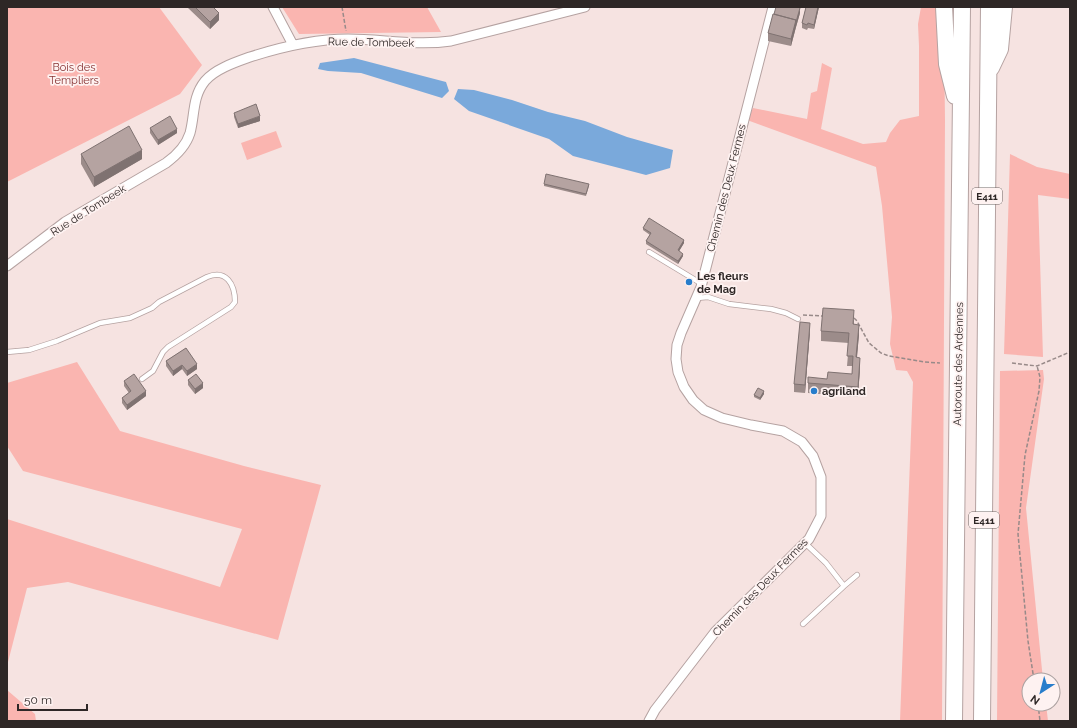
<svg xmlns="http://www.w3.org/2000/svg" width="1077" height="728" viewBox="0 0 1077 728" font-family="Raleway,sans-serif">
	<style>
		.green { fill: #fab5b0 }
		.water { fill: #7aa9db }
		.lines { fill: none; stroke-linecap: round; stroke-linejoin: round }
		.service-casing { stroke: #b5a2a1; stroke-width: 6 }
		.minor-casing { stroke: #b5a2a1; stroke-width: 11 }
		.motorway-casing { stroke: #b5a2a1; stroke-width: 18 }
		.path { stroke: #988a89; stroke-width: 1.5; stroke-dasharray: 4 2; stroke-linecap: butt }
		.service { stroke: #fff; stroke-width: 4.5 }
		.minor { stroke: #fff; stroke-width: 9 }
		.motorway { stroke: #fff; stroke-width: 16 }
		.wall { fill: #9c8c8a }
		.shaded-wall { fill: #7f7271 }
		.building { fill: #b5a3a1; stroke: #7f7271 }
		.poi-dot { fill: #287dcb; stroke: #fef2f1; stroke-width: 1.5 }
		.labels { text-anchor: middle; stroke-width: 3.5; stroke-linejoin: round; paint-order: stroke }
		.shield { fill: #fef2f1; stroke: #6c6463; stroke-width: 1 }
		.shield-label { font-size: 10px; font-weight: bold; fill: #2e2726 }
		.street-label { font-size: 11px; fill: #2e2726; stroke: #fef2f1 }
		.park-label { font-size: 11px; fill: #873131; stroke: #fef2f1 }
		.poi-label { font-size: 11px; font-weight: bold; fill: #2e2726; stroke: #fef2f1; text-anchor: start }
	</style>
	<rect width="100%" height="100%" fill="#f6e3e1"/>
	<!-- green -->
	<path class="green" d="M7,7H159L202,65L180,94L7,182Z
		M282,7H427L441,32L299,34Z
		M921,7H941L944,41L945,120L942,721H900L913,382L907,371L896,370L890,344L892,317L882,206L876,167L747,120L753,108L807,119L811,93L817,91L822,63L832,68L821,129L863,144L886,142L890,133L900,120L919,116V46L918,24Z
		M276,131L282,147L247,160L241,143Z
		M1010,154L1037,167L1070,174V199L1038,195L1043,357L1004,354Z
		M77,362L120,431L244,466L321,485L278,640L68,582L27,588L7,666V519L220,587L242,529L23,471L7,446V383Z
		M1043,370L1044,379L1026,508L1043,680H1029V704H1046L1048,721H997L1000,371Z
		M7,690L35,714L36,721H7Z"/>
	<!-- water -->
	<path class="water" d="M354,58L446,82L449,91L442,98L361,73L328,71L318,69L320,63Z
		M458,89L474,90L512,100L548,112L585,121L627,137L673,150L670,168L646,175L573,156L549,139L469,111L454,99Z"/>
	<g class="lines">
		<!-- service casing -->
		<g class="service-casing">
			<path id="service" d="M649,252L702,284
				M697,298L708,297L729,304L771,309L786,313L798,319
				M7,352L29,350L57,341L100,323L130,318L152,308L159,302L207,277C226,269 235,284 235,302L231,307L168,347L163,352L153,371L142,379
				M844,586L857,575
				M803,624L844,586L826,563L805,543"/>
		</g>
		<!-- minor casing -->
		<g class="minor-casing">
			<path id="minor" d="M273,7L293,45
				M7,266L65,222L166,163C177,155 186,146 190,133C195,115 192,97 205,81C215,69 236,62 250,57C281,47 315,39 348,39C382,39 416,46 451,41L585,7
				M649,721L655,710L715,632L809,539L821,516V477L813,456L802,442L783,431L751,425L722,418L704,410L693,400L684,387L678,372L676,359L677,345L681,333L701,287L773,7"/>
		</g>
		<!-- motorway casing -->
		<g class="motorway-casing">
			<path id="motorway" d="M944,7L947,64L955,96
				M991,68L1000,49L1004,7
				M954,721L962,7
				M982,721L989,7"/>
		</g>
		<!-- path -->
		<path class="path" d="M342,7L346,31
			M803,315L823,316
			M854,318L857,321L869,343L881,353L889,356L925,362L940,363
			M1012,363L1037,366L1070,352
			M1034,680L1028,641L1018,534L1025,455L1039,391L1040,377L1037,366
			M1038,704L1040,721"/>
		<!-- service -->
		<use href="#service" class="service"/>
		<!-- minor -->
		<use href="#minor" class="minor"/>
		<!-- motorway -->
		<use href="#motorway" class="motorway"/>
	</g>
	<!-- wall -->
	<path class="wall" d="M188,7H213L219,20L210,29L188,8Z
		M806,7H819L814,29L808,28L807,30L802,28V23Z
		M800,13L796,27L791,46L768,41V33Z
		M234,113L260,121L238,128L234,117Z
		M150,128L177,133L158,145L150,133Z
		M81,154L142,159L94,187L81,164Z
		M544,184L589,186L586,196L544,186Z
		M643,228L684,243L679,251L683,256L678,264L646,244V241L650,235L643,230Z
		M854,320V324L859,334L857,357L860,367L858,397L808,393V383L852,374L853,366H847L849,343L821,341V331Z
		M810,331L805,393L794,392V384Z
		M186,348L197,369L187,376L182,369L173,376L166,366V361Z
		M188,380L203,388L195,394L188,385Z
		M124,381L146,396L127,410L122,403V398L129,393L124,386Z
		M764,394L760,400L754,397V395Z"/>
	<!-- shaded-wall -->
	<path class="shaded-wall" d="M818,7H819L814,29V25Z
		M800,8V13L796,27V22Z
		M219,13V20L210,29V22Z
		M796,20V27L791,46V39Z
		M260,116V121L238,128V124Z
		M177,129V133L158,145V140Z
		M142,150V159L94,187V177Z
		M684,240V243L678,253V250Z
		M683,254V256L678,264V261Z
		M810,323V331L805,393V385Z
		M859,325V334L856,367V357Z
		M860,358V367L858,397V387Z
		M197,364V369L187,376V371Z
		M182,365V369L173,376V371Z
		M203,383V388L195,394V389Z
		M146,391V396L127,410V405Z
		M764,391V394L760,400V398Z"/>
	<!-- building -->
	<path class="building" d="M195,7H213L219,13L210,22Z
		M776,7H797L800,8L796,22V20L774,14Z
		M806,7H818L814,25L808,23L807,25L802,23Z
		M773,14L796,20L791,39L768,33Z
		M256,104L260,116L238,124L234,113Z
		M170,116L177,129L158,140L150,128Z
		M129,126L142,150L94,177L81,154Z
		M546,174L589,184L586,194L544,184Z
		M649,218L684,240L678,250L683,254L678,261L646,241L651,233L643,228Z
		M823,308L854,310L853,324L859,325L856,357L860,358L858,387L808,383V377L827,379L828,372L852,374L853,356H847L849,333L821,331Z
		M800,322L810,323L805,385L794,384Z
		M186,348L197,364L187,371L182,365L173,371L166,361Z
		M134,374L146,391L127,405L122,398L131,391L124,381Z
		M196,374L203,383L195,389L188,380Z
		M758,388L764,391L760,398L754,395Z"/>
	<!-- markers -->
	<g class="poi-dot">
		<circle cx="689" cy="282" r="4"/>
		<circle cx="814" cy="391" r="4"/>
	</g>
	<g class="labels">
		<!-- shield labels -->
		<g class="shield">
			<rect x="972" y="188" width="30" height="16" rx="3"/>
			<rect x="969" y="512" width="30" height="16" rx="3"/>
		</g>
		<g class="shield-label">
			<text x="987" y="200">E411</text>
			<text x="984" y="524">E411</text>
		</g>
		<!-- street labels -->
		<g class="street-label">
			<text transform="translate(371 42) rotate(1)" y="4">Rue de Tombeek</text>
			<text transform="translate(726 188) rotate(-76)" y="4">Chemin des Deux Fermes</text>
			<text transform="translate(88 210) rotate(-32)" y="4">Rue de Tombeek</text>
			<text transform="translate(958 364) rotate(-89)" y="4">Autoroute des Ardennes</text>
			<text transform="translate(760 587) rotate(-46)" y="4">Chemin des Deux Fermes</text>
		</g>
		<!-- park labels -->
		<g class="park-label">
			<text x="74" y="71">Bois des<tspan x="74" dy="13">Templiers</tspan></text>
		</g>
		<!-- poi labels -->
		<g class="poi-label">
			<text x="697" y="280">Les fleurs<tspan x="697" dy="13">de Mag</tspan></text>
			<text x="822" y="395">agriland</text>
		</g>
	</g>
	<!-- border -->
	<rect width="1077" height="728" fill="none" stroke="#2e2726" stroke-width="16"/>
	<!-- north arrow -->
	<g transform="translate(1041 692) rotate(216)"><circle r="19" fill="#fef2f1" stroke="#aba1a0"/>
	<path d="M0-3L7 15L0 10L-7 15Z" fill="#287dcb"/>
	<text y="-6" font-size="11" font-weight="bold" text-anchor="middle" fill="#2e2726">N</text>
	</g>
	<!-- scale -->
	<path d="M18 704v6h69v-6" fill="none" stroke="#2e2726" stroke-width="2"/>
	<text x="24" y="704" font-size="12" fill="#2e2726" stroke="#fef2f1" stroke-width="3" paint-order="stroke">50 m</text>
</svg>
